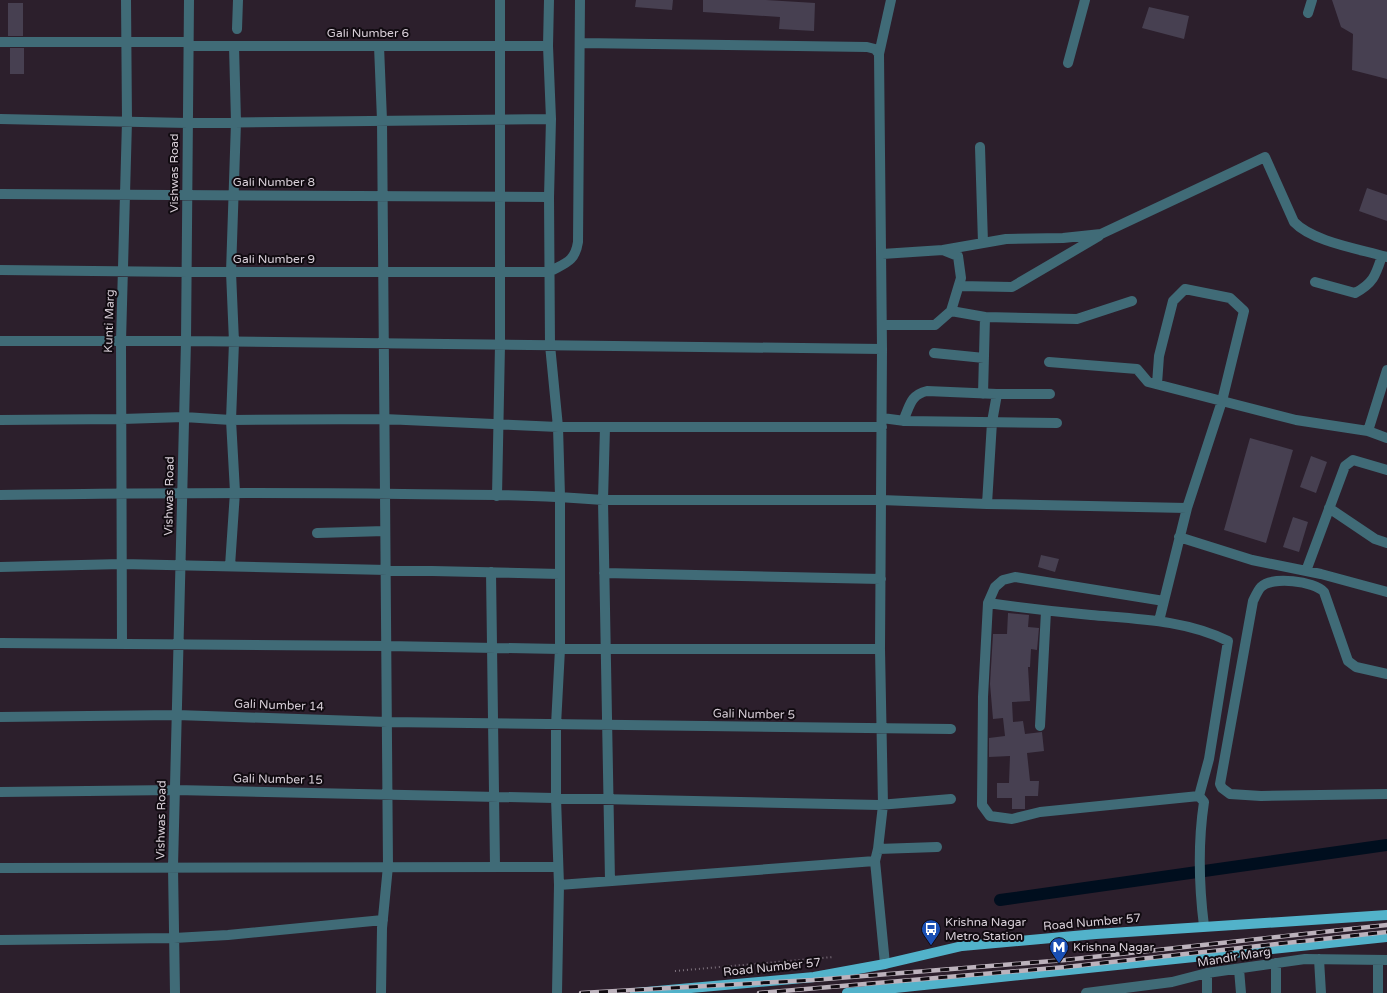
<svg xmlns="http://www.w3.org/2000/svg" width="1387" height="993" viewBox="0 0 1387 993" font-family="'Varela Round',sans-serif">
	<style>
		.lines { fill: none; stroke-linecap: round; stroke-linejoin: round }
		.canal { stroke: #000e1e; stroke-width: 12 }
		.building { fill: #474051 }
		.path { stroke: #7d727d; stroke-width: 2; stroke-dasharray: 1 3; stroke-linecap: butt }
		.minor { stroke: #406b77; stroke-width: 10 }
		.major { stroke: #52b2ca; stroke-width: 10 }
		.rail-casing { stroke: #bcb2bc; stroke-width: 4.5 }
		.rail { stroke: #110b11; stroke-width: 3; stroke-dasharray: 9; stroke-linecap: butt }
		.labels { text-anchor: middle; stroke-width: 4; stroke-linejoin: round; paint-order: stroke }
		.street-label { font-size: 12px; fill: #d7ced7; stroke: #110b11 }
		.poi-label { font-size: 12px; fill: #d7ced7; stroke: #110b11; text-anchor: start }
	</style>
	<rect width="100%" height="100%" fill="#2c1f2c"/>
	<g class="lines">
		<!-- canal -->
		<path class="canal" d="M1000,900L1387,845"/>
	</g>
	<!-- building -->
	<path class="building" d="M636,0H673L672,10L635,7Z
		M703,0H766L815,3L814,31L779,29L780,17L703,12Z
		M1332,0H1387V79L1352,70L1353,34L1341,27Z
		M8,3H23V36H8Z
		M1149,7L1189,16L1184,39L1142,28Z
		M10,48H24V74H10Z
		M1367,188L1387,195V221L1359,211Z
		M1250,438L1293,450L1266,543L1224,530Z
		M1311,456L1327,462L1316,493L1300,487Z
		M1293,517L1308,522L1299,552L1283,547Z
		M1041,555L1059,559L1055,572L1038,567Z
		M1008,613L1029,615L1028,627L1039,628L1037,650L1031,649L1030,667H1028L1030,701L1012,702L1013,722L1023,721L1025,734L1042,732L1044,751L1027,753L1030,781H1039L1038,796H1025V809H1012V798H997V783H1009L1010,756L989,757V738L1005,736L1003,718L993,719L990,684L993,634H1007Z"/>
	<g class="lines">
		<!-- path -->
		<path class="path" d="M675,971L833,957"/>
		<!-- minor -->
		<path class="minor" d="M549,0L548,46L551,119L549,197L550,345L558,427L560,496V649L556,725V798L559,885L557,993
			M1308,13L1312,0
			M237,29L238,0
			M0,42H189
			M580,43L867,47L875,49L879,54
			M189,46H548
			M379,46L382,120L388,866L382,928L381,993
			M1068,63L1085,0
			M0,119L188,123L551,119
			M980,147L983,243
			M0,194L549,197
			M943,250L1006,239L1063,238L1101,234L1265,157L1294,222C1313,242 1360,249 1387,257
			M882,254L943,250L958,256L961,278L951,311L935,325H882
			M0,270L186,272H549C565,263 575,262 578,242L580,0
			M1315,282L1355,293C1374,283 1376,274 1382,256
			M959,286L1012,287L1099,236
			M951,311L985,317
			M0,341H186L882,349
			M934,353L984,358
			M1049,362L1137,369L1148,382L1296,420L1368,431L1387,438
			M1157,384L1159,356L1173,301L1185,289L1230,298L1244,311L1222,401L1187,508L1159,621
			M983,394L985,317L1077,319L1132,301
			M882,418L905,421L1057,423
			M0,420L122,419L184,417L231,420L384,419L558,427H882
			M903,421C910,406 910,395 927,391L997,394H1050
			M605,427L603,500L610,881
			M1368,431L1387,370
			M0,495C134,493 269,492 403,494C470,495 536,494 603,500H881L987,504L1187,508
			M497,496L500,345V0
			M987,504L992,422L997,394
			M1329,508L1375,539L1387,543
			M317,533L385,531
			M1179,537L1252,560L1321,574L1387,592
			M230,566L235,492L231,420L234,342L231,272L236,122L234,46
			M0,567L122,564L560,574
			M1306,571L1345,466L1353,460L1387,470
			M491,572L495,866
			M604,573L881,579
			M988,603C1023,608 1057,612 1091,615C1137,619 1186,620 1228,641L1209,759L1199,796L1040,812L1012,819L990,816L982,805L983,697L988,603L995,587L1003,580L1015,577L1164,601
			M0,643L386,646L560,649H880
			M122,644L121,341L127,121L126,0
			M1387,674L1356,667L1348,661L1324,592C1314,581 1272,576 1261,587C1258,590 1255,597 1253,601L1220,784L1222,788L1230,794L1261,796L1387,794
			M0,717L177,715L387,722L951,729
			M1040,726L1046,611
			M0,792L175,790L879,805L951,799
			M1199,796L1204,802C1198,842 1199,886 1204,926
			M878,849L937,847
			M0,868L558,867
			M559,885L875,861
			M0,940L174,938L228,935L383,920
			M1319,959L1321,993
			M1276,963V993
			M885,964L875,861L878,849L883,805L880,649L882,349L879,54L891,0
			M1239,969L1241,993
			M1207,973V993
			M175,993L173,867L186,341L189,0
			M1086,993L1172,982L1207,973L1305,959L1387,960
			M1378,993V960"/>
		<!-- major -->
		<path class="major" d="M635,993L814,977L885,964L962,946L1096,934L1387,915
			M847,993L1387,937"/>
		<!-- rail casing -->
		<g class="rail-casing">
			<path id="rail" d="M581,993L813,980L1065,960L1387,925
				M759,993L1066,967L1387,932"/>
		</g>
		<!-- rail -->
		<use href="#rail" class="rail"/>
	</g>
	<!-- icons -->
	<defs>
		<g id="bus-pin" transform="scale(1)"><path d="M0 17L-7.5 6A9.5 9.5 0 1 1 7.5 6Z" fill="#1a4fb4" stroke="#110b11"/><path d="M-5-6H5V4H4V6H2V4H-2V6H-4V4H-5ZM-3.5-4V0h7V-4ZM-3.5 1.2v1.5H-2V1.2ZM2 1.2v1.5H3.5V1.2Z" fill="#fff"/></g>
		<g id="metro-pin" transform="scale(1)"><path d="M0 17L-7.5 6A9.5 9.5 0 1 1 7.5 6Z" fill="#1a4fb4" stroke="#110b11"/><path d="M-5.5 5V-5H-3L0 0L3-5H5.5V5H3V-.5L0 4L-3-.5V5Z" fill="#fff"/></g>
	</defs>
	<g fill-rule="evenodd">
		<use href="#bus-pin" x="931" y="929"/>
		<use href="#metro-pin" x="1059" y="947"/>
	</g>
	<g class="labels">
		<!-- street labels -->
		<g class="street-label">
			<text x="368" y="37">Gali Number 6</text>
			<text transform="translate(174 173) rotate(-90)" y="4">Vishwas Road</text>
			<text x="274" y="186">Gali Number 8</text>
			<text x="274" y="263">Gali Number 9</text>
			<text transform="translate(109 321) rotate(-88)" y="4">Kunti Marg</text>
			<text transform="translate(169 496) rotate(-89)" y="4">Vishwas Road</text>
			<text transform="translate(279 705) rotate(2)" y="4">Gali Number 14</text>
			<text transform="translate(754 714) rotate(1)" y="4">Gali Number 5</text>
			<text transform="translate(278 779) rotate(1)" y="4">Gali Number 15</text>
			<text transform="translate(161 820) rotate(-89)" y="4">Vishwas Road</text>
			<text transform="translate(1092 922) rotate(-5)" y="4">Road Number 57</text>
			<text transform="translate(1234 957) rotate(-9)" y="4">Mandir Marg</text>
			<text transform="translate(772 967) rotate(-6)" y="4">Road Number 57</text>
		</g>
		<!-- poi labels -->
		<g class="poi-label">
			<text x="945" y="926">Krishna Nagar<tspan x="945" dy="14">Metro Station</tspan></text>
			<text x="1073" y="951">Krishna Nagar</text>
		</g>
	</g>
</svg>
